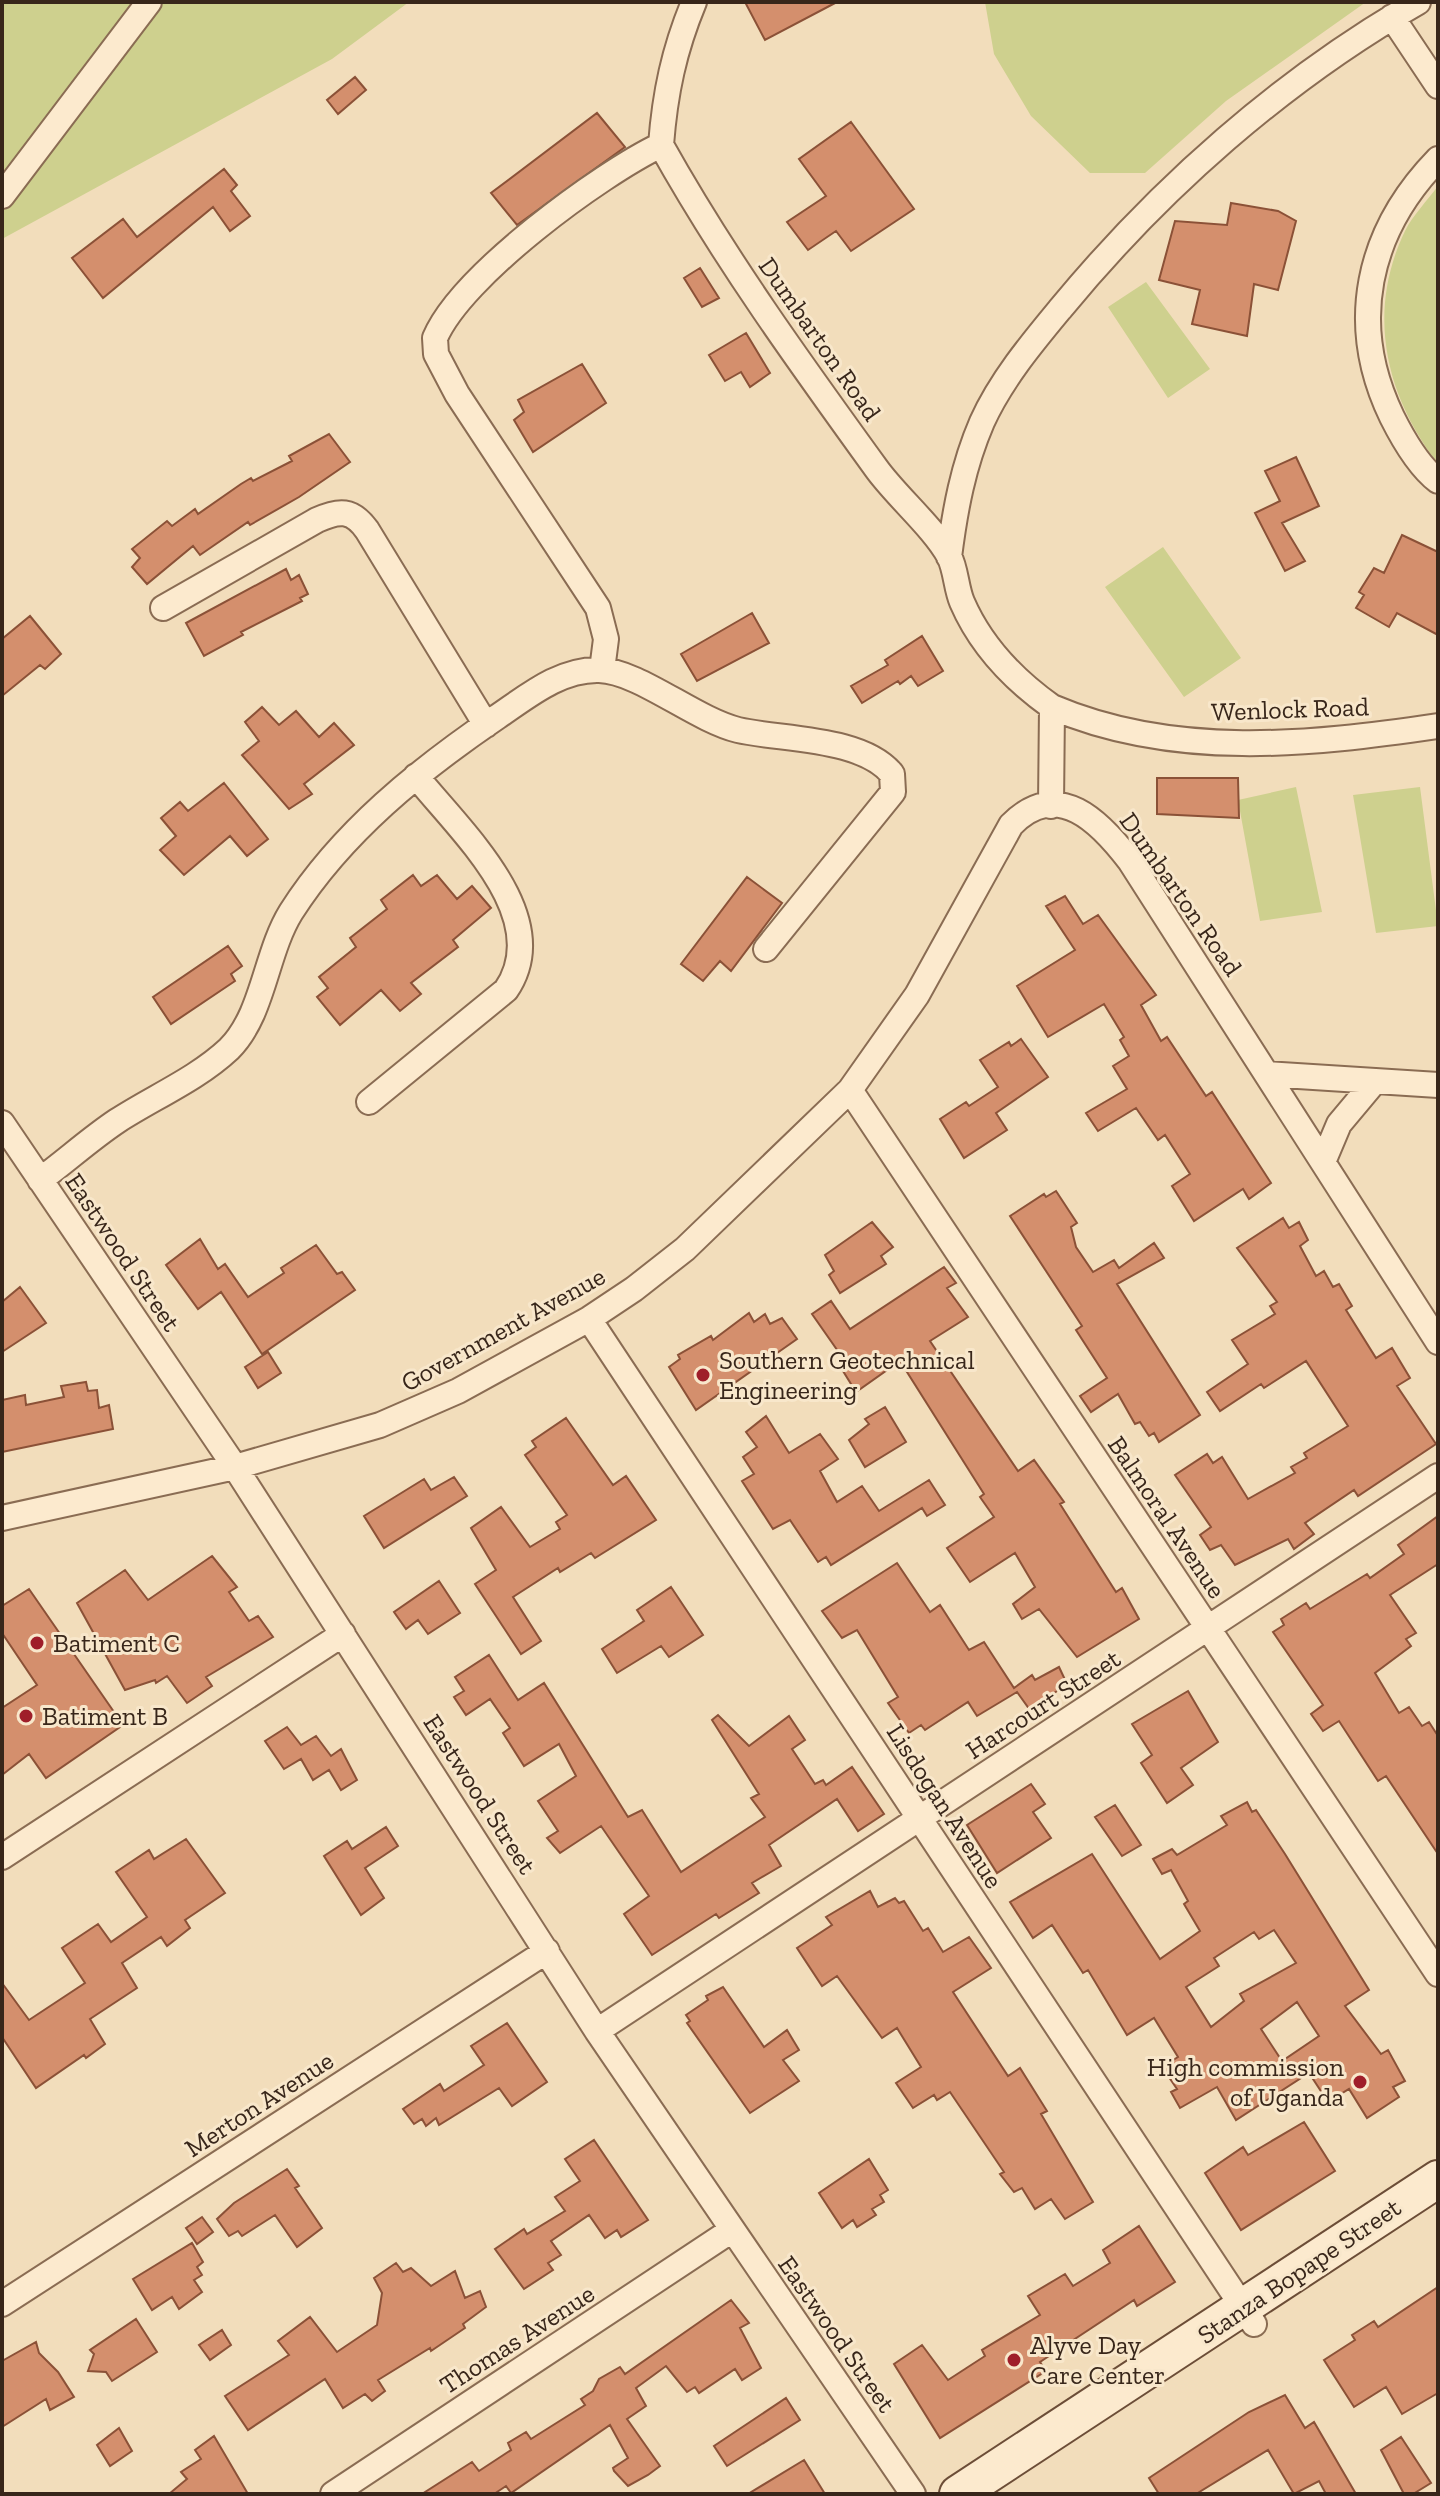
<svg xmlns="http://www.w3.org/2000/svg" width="1440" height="2496" viewBox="0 0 1440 2496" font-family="'Zilla Slab',serif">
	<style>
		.green { fill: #ced08e }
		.building { fill: #d48f6d; stroke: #8b5137; stroke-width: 2; fill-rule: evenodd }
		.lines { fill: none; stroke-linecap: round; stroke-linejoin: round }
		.minor-casing { stroke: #8a6c53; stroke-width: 28 }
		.secondary-casing { stroke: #6c4d37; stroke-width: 40 }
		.minor { stroke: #fceace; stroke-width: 24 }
		.secondary { stroke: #fceace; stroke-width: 36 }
		.poi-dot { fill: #9f1e2a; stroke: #f8e7cb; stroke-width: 3 }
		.labels { text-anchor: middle; stroke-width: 6; stroke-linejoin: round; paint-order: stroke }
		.street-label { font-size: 26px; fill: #38261a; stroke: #f8e7cb }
		.poi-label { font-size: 26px; fill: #38261a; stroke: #f8e7cb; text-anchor: start }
	</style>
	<rect width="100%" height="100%" fill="#f2ddbb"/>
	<!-- green -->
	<path class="green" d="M2,2H409L332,59L2,239Z
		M985,2H1366L1226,101L1145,173H1090L1031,116L994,54Z
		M1438,186V464C1385,395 1366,312 1405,231C1413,215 1427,201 1438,186Z
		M1146,282L1210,369L1168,398L1108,307Z
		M1163,547L1241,658L1184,697L1105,587Z
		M1296,787L1322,912L1260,921L1238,800Z
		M1420,787L1438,926L1376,933L1353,795Z"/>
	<!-- building -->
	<path class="building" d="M745,2H837L765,40Z
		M355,77L366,90L338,114L327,100Z
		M597,113L625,147L517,225L491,193Z
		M851,122L914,209L851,251L836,231L808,250L787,222L826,196L799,159Z
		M224,169L237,185L231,191L250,216L230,231L213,207L103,298L72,258L123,219L137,237Z
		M1231,203L1278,211L1296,221L1278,290L1254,284L1247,336L1192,324L1200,290L1159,280L1175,221L1227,225Z
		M700,268L719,298L702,307L684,278Z
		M746,333L770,373L750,387L741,372L725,381L709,355Z
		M582,364L606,403L533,452L514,420L524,412L518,400Z
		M329,434L350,462L299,497L250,525L248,522L200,555L193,546L147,584L132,567L140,558L132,549L167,521L172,526L195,509L198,514L241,484L251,478L253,481L292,461L289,456Z
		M1296,457L1319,506L1282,523L1305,561L1285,571L1255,513L1280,501L1265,471Z
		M1402,535L1438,552V635L1397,613L1389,627L1356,608L1364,595L1359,592L1374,568L1384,573Z
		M286,569L291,580L299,575L308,594L300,598L302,601L241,632L243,635L204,656L186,623Z
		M752,613L769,643L697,681L681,654Z
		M30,616L61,654L45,669L40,665L2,696V639Z
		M922,636L943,671L918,686L911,676L900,684L898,681L862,703L851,686L888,665L885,660Z
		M262,707L279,725L296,711L319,737L334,723L354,745L304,784L312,794L289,809L242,755L259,741L245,722Z
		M1157,778H1238L1239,818L1157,814Z
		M224,783L268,839L247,856L230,836L184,875L160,850L176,836L161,818L180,802L188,811Z
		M413,875L421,886L437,875L457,899L472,886L491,908L453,940L458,947L411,983L421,994L400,1011L381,990L340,1025L317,997L328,988L319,977L356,947L350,938L387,909L381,900Z
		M747,877L782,903L731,971L720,961L703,981L681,964Z
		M1065,896L1083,924L1098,915L1156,995L1141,1005L1161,1041L1167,1037L1206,1096L1212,1092L1271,1183L1249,1199L1243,1189L1194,1221L1172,1186L1190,1174L1165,1135L1158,1140L1136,1108L1098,1131L1086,1113L1127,1089L1113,1066L1129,1056L1120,1040L1124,1037L1104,1004L1048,1037L1017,986L1075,950L1046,906Z
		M228,946L242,966L231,974L235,981L171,1024L153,997Z
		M1021,1039L1048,1077L996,1113L1007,1130L964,1158L940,1119L966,1102L969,1106L998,1087L980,1060L1009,1042L1011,1046Z
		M1056,1191L1077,1223L1071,1227L1076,1247L1093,1272L1114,1260L1119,1268L1154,1243L1164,1258L1117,1284L1200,1415L1159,1442L1154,1433L1149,1436L1140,1422L1135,1424L1118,1394L1091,1412L1080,1396L1107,1378L1076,1330L1082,1326L1010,1216L1044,1194L1046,1197Z
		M1283,1218L1289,1228L1299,1222L1308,1240L1300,1246L1316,1276L1324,1271L1333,1287L1339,1284L1352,1306L1346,1310L1376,1358L1392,1348L1410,1378L1397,1386L1436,1444L1358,1496L1354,1490L1305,1523L1314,1534L1294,1549L1288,1539L1235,1565L1221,1545L1210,1550L1200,1535L1211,1527L1175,1475L1207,1454L1213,1463L1222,1457L1248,1499L1295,1473L1291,1467L1307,1458L1304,1453L1348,1426L1306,1361L1264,1388L1261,1384L1220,1411L1207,1392L1248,1364L1232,1340L1275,1314L1270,1306L1277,1302L1237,1248Z
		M872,1222L893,1247L881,1256L886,1264L840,1293L829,1275L834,1271L825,1255Z
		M200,1239L218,1269L225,1264L248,1297L284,1273L281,1268L316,1245L337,1274L342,1272L355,1290L262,1354L221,1292L198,1309L166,1265Z
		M944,1267L956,1283L947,1288L968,1317L930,1341L1018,1471L1034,1460L1064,1502L1060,1504L1116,1592L1122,1588L1139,1619L1077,1657L1039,1609L1022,1619L1013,1604L1035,1587L1015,1553L970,1582L947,1548L994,1517L980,1497L984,1494L900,1361L856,1392L843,1371L849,1367L812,1314L831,1301L850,1329Z
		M20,1287L46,1323L2,1352V1302Z
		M749,1313L754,1322L765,1314L770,1324L782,1318L797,1339L696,1410L669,1367L680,1359L678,1355L711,1336L713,1340Z
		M268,1352L281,1373L258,1388L245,1367Z
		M86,1382L88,1391L97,1390L99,1408L109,1405L113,1429L2,1452V1400L25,1395L26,1405L64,1397L61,1386Z
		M885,1407L906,1442L865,1467L849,1440L869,1424L865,1419Z
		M766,1416L789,1453L820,1434L838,1459L820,1471L837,1502L862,1486L879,1511L929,1480L945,1505L927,1516L922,1508L831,1565L826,1557L818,1562L790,1520L773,1529L742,1481L754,1474L743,1457L757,1447L746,1432Z
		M566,1418L613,1485L626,1476L656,1520L595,1558L591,1553L560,1572L558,1568L513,1597L541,1641L521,1654L475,1584L496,1570L471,1528L501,1507L530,1547L560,1529L556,1522L567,1515L525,1455L536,1447L532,1441Z
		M454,1477L467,1496L384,1548L364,1516L424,1479L431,1490Z
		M1438,1516V1564L1390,1595L1416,1633L1406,1639L1411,1646L1375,1673L1399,1713L1409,1707L1422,1726L1429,1722L1438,1736V1854L1386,1776L1378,1781L1339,1721L1323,1731L1311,1714L1323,1705L1273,1632L1284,1625L1281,1619L1306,1603L1310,1609L1367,1574L1370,1578L1404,1554L1398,1545Z
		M212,1556L237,1587L229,1592L249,1621L258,1616L273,1637L206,1677L212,1686L187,1703L167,1676L156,1683L155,1680L125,1690L77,1603L125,1570L148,1600Z
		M897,1563L930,1612L940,1605L969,1650L984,1642L1014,1688L1032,1675L1035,1680L1059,1667L1067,1684L1030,1710L1017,1692L977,1716L968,1702L925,1730L921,1725L909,1733L888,1703L898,1697L857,1630L842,1638L822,1611Z
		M439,1581L460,1613L428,1634L418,1620L406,1629L394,1612Z
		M671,1587L703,1635L669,1657L661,1646L617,1673L602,1649L644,1621L637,1610Z
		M29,1589L123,1725L46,1778L29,1754L2,1775V1708L37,1685L2,1633V1606Z
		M489,1655L518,1700L544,1683L628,1817L642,1810L681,1872L765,1817L751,1798L759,1794L712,1720L718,1715L749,1746L789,1716L805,1740L792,1749L815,1784L823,1780L826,1785L852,1767L884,1814L858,1831L837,1799L769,1845L781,1866L752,1883L759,1893L719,1918L716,1914L652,1955L624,1914L649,1896L601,1826L560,1853L547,1838L558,1831L538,1801L576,1776L559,1744L524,1766L503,1733L510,1728L490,1699L466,1715L454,1697L464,1691L455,1677Z
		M1188,1691L1218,1742L1181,1768L1193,1785L1167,1803L1141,1763L1152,1755L1132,1724Z
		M287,1727L301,1745L316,1736L331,1756L341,1749L357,1780L341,1790L329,1770L313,1780L301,1759L284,1769L265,1741Z
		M1031,1784L1045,1804L1033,1812L1051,1838L997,1873L967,1825Z
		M1247,1802L1252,1812L1256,1810L1285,1854L1369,1990L1345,2006L1381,2054L1388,2050L1405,2081L1393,2087L1399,2097L1367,2118L1349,2089L1328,2102L1309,2073L1236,2120L1217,2087L1180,2108L1171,2092L1177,2089L1162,2067L1178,2057L1154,2018L1127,2035L1088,1970L1083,1973L1052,1925L1033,1938L1010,1902L1092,1854L1160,1959L1200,1931L1184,1904L1188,1901L1171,1870L1162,1874L1153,1859L1172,1849L1177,1855L1227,1825L1221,1816ZM1274,1930L1296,1963L1240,1994L1244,2001L1211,2027L1186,1987L1219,1966L1214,1958L1254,1932L1259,1939ZM1297,2002L1319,2036L1282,2061L1261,2029Z
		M1115,1805L1141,1845L1122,1856L1095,1817Z
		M386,1827L398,1846L365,1868L384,1898L361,1915L324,1856L347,1841L352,1849Z
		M186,1839L225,1893L185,1920L190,1928L167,1946L161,1937L122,1963L137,1988L90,2019L105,2044L86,2058L84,2055L36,2088L2,2037V1983L29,2020L85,1983L62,1948L98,1924L111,1942L147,1917L116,1872L149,1850L154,1859Z
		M870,1891L878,1907L895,1898L899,1903L904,1901L923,1931L928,1928L943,1952L969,1937L991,1968L953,1992L1008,2076L1020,2068L1047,2111L1041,2114L1093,2202L1065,2219L1051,2199L1035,2209L1022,2188L1014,2192L1000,2174L1004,2172L950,2092L937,2100L934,2095L913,2108L896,2083L921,2067L897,2028L882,2038L837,1976L822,1986L797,1948L832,1925L826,1917Z
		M723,1987L764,2047L787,2030L799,2050L783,2060L799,2081L750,2113L687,2023L690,2021L686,2015L708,2000L706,1996Z
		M507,2023L547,2082L512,2106L499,2088L439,2125L436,2118L426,2126L422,2119L414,2124L403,2109L440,2084L444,2091L484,2065L471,2046Z
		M1304,2122L1335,2171L1241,2230L1205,2173L1243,2147L1248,2155Z
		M594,2140L648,2220L621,2237L617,2230L605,2238L589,2215L551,2241L561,2255L548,2263L553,2270L524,2289L495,2249L524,2229L527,2234L565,2211L555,2197L580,2181L565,2159Z
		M869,2159L888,2190L880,2195L884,2202L872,2209L876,2215L857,2227L853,2220L842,2228L819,2193Z
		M287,2169L299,2186L295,2188L322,2228L297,2247L275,2215L242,2236L238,2231L229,2236L217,2219L234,2203Z
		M202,2217L213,2232L197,2244L186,2228Z
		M1139,2226L1175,2282L1137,2306L1134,2300L1040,2362L1046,2371L940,2438L894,2364L922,2345L948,2380L985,2356L982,2350L1040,2315L1028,2296L1065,2274L1073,2286L1110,2263L1103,2250Z
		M192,2243L203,2262L197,2267L202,2275L194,2280L202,2292L179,2309L172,2297L152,2310L133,2279Z
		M396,2263L403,2272L411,2268L431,2286L455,2271L465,2298L480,2291L486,2307L463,2324L465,2328L431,2351L430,2348L378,2380L385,2391L372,2401L365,2394L343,2408L325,2379L248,2430L225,2396L289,2355L278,2341L310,2317L337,2352L377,2325L382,2293L374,2278Z
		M1438,2287V2393L1402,2414L1386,2387L1354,2407L1324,2360L1355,2340L1352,2335L1374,2321L1378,2327Z
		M731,2300L749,2323L740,2328L761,2368L742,2380L735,2369L699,2393L695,2387L687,2392L666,2366L636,2388L646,2406L627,2419L660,2466L648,2475L628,2486L614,2471L613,2468L628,2458L610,2425L511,2493L506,2486L494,2494H422L472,2462L479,2471L511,2450L508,2443L526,2432L531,2439L585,2405L581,2399L593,2391L599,2379L620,2367L625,2374Z
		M136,2319L157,2352L112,2381L106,2372L88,2371L94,2354L90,2350Z
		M222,2330L231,2345L210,2360L199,2345Z
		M36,2342L39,2353L58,2372L74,2397L50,2410L46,2399L2,2427V2361Z
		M1285,2395L1305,2428L1314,2422L1356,2494H1326L1319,2481L1294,2494L1268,2450L1196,2494H1159L1149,2478L1249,2412Z
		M786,2398L800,2420L727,2466L714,2446Z
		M119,2428L132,2451L110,2466L97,2445Z
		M214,2436L248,2494H169L187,2479L181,2472L201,2459L195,2450Z
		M1401,2437L1431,2483L1413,2494H1404L1381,2450Z
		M804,2460L825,2494H748Z"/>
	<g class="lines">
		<!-- minor casing -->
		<g class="minor-casing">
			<path id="minor" d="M1392,17L1438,86
				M661,145C724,258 800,363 876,468C895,495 934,528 949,556C956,569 956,588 962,602C981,646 1014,680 1052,707L1051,806
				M661,145C665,93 674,50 694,2
				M1438,159C1367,232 1347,324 1392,417C1403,439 1418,466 1438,481
				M2,196L149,2
				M949,557C955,510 963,466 982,422C1001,380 1032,343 1061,308C1160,188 1282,80 1418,2
				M163,608L317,520C339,510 352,509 367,530L486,725
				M602,670L606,639L598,608L457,394L436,354L435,338C461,276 600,174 661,145
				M1052,707C1174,759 1310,745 1438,726
				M1267,1074L1438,1085
				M850,1090L1438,1974
				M369,1102L506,990C556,917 460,831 416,776
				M2,1123L235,1467L597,2031L913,2494
				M1323,1162L1339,1124L1375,1081
				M40,1180C66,1161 90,1139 117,1121C154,1097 197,1079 229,1049C264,1014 265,954 291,912C342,832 419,770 497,717C528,696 560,669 599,670C639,671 694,719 738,730C781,740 862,737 892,774L893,792L766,949
				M589,1319L1254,2324
				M2,1518L235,1467L380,1425L458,1391L589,1319L634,1289L685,1249L850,1090L917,995L1011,825C1058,777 1101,823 1130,861L1438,1342
				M2,1857L343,1634
				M597,2031L1438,1476
				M2,2304L547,1951
				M333,2494L732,2230"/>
		</g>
		<!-- secondary casing -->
		<g class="secondary-casing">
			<path id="secondary" d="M958,2494L1438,2179"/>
		</g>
		<!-- minor -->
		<use href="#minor" class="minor"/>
		<!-- secondary -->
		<use href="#secondary" class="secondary"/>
	</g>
	<!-- markers -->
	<g class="poi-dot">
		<circle cx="703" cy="1375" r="8"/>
		<circle cx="37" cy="1643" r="8"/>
		<circle cx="26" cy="1716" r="8"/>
		<circle cx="1360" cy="2082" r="8"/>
		<circle cx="1014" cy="2360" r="8"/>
	</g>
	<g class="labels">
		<!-- street labels -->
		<g class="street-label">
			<text transform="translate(820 339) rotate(55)" y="9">Dumbarton Road</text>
			<text transform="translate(1290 709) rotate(-2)" y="9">Wenlock Road</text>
			<text transform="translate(1181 894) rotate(55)" y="9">Dumbarton Road</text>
			<text transform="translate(123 1252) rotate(56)" y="9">Eastwood Street</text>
			<text transform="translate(503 1329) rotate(-29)" y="9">Government Avenue</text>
			<text transform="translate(1167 1517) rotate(56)" y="9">Balmoral Avenue</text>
			<text transform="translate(1043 1704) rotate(-33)" y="9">Harcourt Street</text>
			<text transform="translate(480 1794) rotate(57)" y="9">Eastwood Street</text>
			<text transform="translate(945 1806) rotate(57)" y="9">Lisdogan Avenue</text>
			<text transform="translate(259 2104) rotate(-33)" y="9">Merton Avenue</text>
			<text transform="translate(1299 2271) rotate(-34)" y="9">Stanza Bopape Street</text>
			<text transform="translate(837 2334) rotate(55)" y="9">Eastwood Street</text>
			<text transform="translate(517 2339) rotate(-33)" y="9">Thomas Avenue</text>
		</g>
		<!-- poi labels -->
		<g class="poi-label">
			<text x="719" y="1369">Southern Geotechnical<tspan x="719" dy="30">Engineering</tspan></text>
			<text x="53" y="1652">Batiment C</text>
			<text x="42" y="1725">Batiment B</text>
			<text x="1344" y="2076" text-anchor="end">High commission<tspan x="1344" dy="30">of Uganda</tspan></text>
			<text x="1030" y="2354">Alyve Day<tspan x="1030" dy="30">Care Center</tspan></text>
		</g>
	</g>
	<!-- border -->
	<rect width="1440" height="2496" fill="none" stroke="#38261a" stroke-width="8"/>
</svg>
